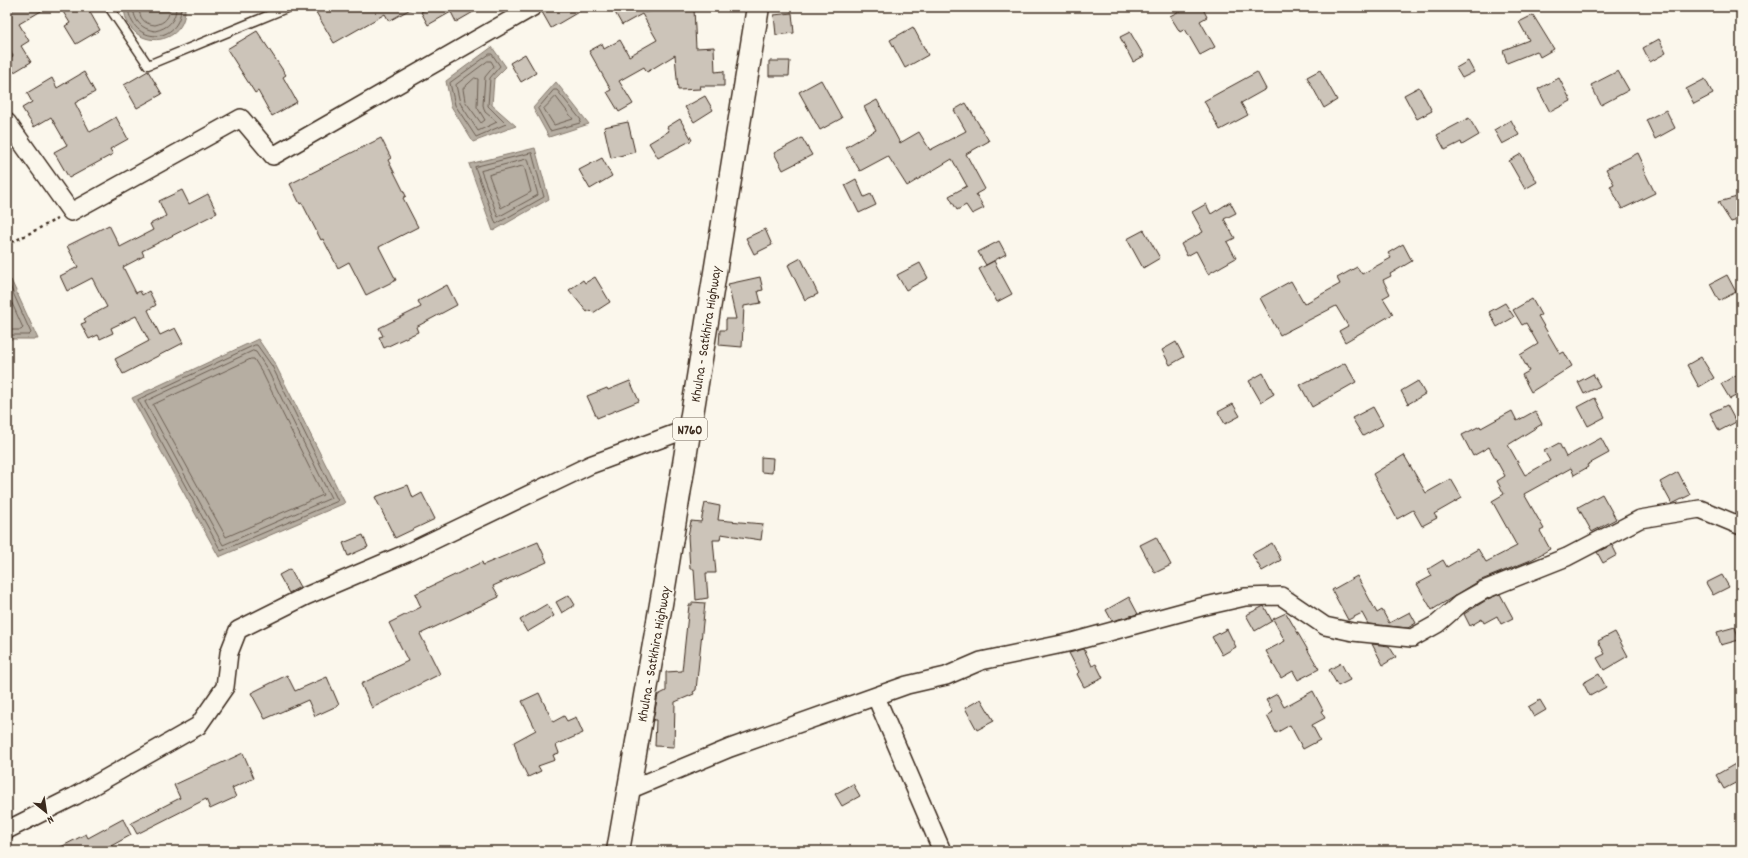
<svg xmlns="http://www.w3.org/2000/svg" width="1748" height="858" viewBox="0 0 1748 858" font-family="Dekko,sans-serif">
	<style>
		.water { fill: #b6aea2; stroke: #85796d }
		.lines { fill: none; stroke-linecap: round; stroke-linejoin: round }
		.shore { stroke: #6c5f53; stroke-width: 1 }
		.building { fill: #ccc4b9; stroke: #3b2a1e }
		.service-casing { stroke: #3b2a1e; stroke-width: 11 }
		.minor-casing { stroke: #3b2a1e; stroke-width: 20 }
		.trunk-casing { stroke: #3b2a1e; stroke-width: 25 }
		.path { stroke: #3b2a1e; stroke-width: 2.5; stroke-dasharray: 3 3; stroke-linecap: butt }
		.service { stroke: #fbf7ec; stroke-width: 8 }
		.minor { stroke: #fbf7ec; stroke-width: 17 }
		.trunk { stroke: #fbf7ec; stroke-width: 22 }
		.labels { text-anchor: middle; stroke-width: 3.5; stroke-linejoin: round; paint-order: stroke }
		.shield { fill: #fbf7ec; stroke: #75685c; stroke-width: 1 }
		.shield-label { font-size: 13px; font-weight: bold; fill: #3b2a1e }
		.street-label { font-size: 14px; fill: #3b2a1e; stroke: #fbf7ec }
	</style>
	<rect width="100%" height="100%" fill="#fbf7ec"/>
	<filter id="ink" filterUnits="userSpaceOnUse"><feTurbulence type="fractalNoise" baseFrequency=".025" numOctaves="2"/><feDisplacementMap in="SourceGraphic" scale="8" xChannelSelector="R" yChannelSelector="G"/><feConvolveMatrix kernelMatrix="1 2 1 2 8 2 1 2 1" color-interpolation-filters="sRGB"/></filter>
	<g filter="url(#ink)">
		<!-- water -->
		<path class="water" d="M124,7H185C187,49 126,52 124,7Z
			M492,47L506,67L494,79L492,105L516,126L473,142L451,106L446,81Z
			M556,82L589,124L549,137L533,108Z
			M535,148L549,199L493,231L469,164Z
			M11,280L38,339H7V282Z
			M258,339L275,364L345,503L219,557L132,398Z"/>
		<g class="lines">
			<!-- shore -->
			<path class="shore" d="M128,7C131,46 181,45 181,7
				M133,7C134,21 141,29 155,31C168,28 176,21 176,7
				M139,7C139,18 144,24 155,25C165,23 170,17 170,7
				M490,54H492L500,66L490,78L488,106L506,124L476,137L455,105L450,83Z
				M488,61H491L494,66L485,77L483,105L485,112L497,122L478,131L460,103L456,85Z
				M475,78L478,79L477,107L485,120L481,123L465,101L463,89Z
				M554,90H557L581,120L580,123L550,131L538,109Z
				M556,97L573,119L554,125L544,109Z
				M532,153L544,197L496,224L475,167Z
				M528,159L538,195L498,217L481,171Z
				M524,166L531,192L501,208L489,175Z
				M7,285L10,286L31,333L29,335H7
				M7,292L23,328L21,330H7
				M255,345H257L272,366L338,501L221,551L138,400Z
				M253,351L256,352L267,369L331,498L223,545L145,402Z
				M251,359H254L262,372L323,495L226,537L153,405Z"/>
		</g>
		<!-- building -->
		<path class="building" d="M7,7H48L19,24L29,41L21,46L31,62L11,74L7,67V59L13,56L7,46Z
			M60,7H87L100,30L76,44L65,26L70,23Z
			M313,7H414L389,21L385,14L334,43Z
			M430,7H482L456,22L451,12L428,25L421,12Z
			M551,7H587L551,28L542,12Z
			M612,7H653L644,12L694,9L696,48L714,47L715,72L724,71V86H700L701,89L678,90L675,55L647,72L644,67L619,81L633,104L619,112L607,92L611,90L589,51L602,44L604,49L620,40L629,56L657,40L642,14L622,25Z
			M1187,7H1202L1207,17L1200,21L1215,47L1200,55L1185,29L1180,32L1170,16Z
			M792,13L794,33L776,35L774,15Z
			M1533,15L1554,49L1540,57L1537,51L1507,63L1503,50L1529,40L1519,22Z
			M913,27L928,55L905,68L890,40Z
			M257,31L286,75L283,77L297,102L272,116L258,91L255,93L227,49Z
			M1130,32L1144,56L1133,62L1120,37Z
			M1659,39L1666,53L1650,62L1643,48Z
			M525,54L536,73L521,82L510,63Z
			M769,61H790L789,76H769Z
			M1468,61L1474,72L1462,78L1456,68Z
			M1320,70L1337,100L1324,108L1307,77Z
			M148,71L162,94L137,108L124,85Z
			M1618,71L1629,90L1601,105L1591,85Z
			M84,72L95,92L75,103L90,132L116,117L128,139L110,149L113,154L69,178L54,152L67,145L51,117L34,127L22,108L32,102L27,93L52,78L57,88Z
			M1257,72L1266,89L1241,103L1248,115L1220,130L1204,101Z
			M1559,78L1571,101L1550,112L1538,89Z
			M1705,79L1713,94L1694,104L1686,89Z
			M821,80L842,118L820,130L799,92Z
			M1419,87L1432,111L1417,119L1404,95Z
			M705,96L713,110L694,122L685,107Z
			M877,100L900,143L919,132L930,150L966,131L954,110L966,103L989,141L966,154L985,189L976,194L984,208L972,214L966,205L957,210L949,196L967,186L952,159L907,186L888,156L860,171L846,147L876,130L864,107Z
			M1666,110L1675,128L1655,139L1646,120Z
			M1469,118L1479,135L1462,145L1461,142L1445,150L1437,135Z
			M680,119L692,140L658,158L649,143L669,131L667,127Z
			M1511,120L1519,135L1502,144L1494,130Z
			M628,122L635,152L611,158L604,127Z
			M381,138L391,158L388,160L406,196L403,198L418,227L379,247L396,280L366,295L349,262L338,268L323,239L321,240L302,203L300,204L290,184Z
			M802,138L812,155L783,170L774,153Z
			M1638,153L1645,168L1643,169L1655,193L1622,209L1610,186L1614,184L1606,169Z
			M1521,154L1537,182L1525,189L1509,161Z
			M602,158L612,176L590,189L579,170Z
			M856,179L864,197L871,194L876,205L859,213L845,185Z
			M182,190L189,204L208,194L217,213L142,251L144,256L123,267L136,293L140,291L142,295L149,291L156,305L148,310L160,335L175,328L183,343L123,374L115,359L149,341L136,316L111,328L113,333L100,339L98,335L89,339L81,324L86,322L84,319L107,307L92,278L67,291L60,276L78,267L67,246L109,225L120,247L153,230L150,224L166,216L159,201Z
			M1741,196V219L1731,222L1718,202Z
			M1230,202L1236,213L1224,219L1235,238L1227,242L1236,258L1208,274L1196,251L1187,256L1181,244L1203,232L1192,212L1206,204L1211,214Z
			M765,229L772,245L754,254L746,238Z
			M1144,230L1160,258L1143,268L1127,239Z
			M999,241L1006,254L986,265L978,252Z
			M1403,244L1412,261L1390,274L1391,276L1383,280L1390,294L1383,298L1393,314L1345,342L1339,331L1348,326L1336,306L1280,335L1260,298L1291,281L1304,304L1340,284L1337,278L1357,267L1362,274L1391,258L1388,253Z
			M801,258L818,294L805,300L788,265Z
			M994,261L1012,294L997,302L979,269Z
			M920,263L928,278L906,290L897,275Z
			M1727,275L1736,292L1719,301L1710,284Z
			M595,277L610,302L593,313L590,310L587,312L569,290L583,280L585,283Z
			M760,277L763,290L758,291L761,303L744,306L742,347L719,345L720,330H726V319H736L728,284Z
			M447,285L457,305L416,327L418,332L384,348L379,337L383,336L379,328L421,307L418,301Z
			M1532,299L1541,315L1538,316L1560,354L1564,352L1572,366L1531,392L1522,375L1529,371L1520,355L1538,344L1526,323L1522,325L1513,310Z
			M1505,303L1514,317L1497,327L1489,312Z
			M1176,342L1184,357L1170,365L1162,350Z
			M1701,357L1714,378L1699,387L1687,365Z
			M1345,363L1356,382L1312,407L1300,385L1312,379L1313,380Z
			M1263,373L1274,394L1261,402L1249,381Z
			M1593,374L1600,386L1584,394L1578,382Z
			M1736,375L1741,384V393L1730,399L1721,384Z
			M630,381L639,401L597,418L587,396L607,388L608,390Z
			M1418,381L1425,394L1408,404L1401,391Z
			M1595,398L1605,417L1588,426L1578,407Z
			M1233,404L1240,416L1225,424L1218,412Z
			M1727,405L1736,422L1719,431L1710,413Z
			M1373,407L1383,425L1363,436L1352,418Z
			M1512,411L1517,421L1535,411L1542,424L1508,445L1525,475L1550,461L1544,451L1559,443L1566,457L1601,438L1609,453L1587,465L1588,467L1574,475L1571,468L1524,494L1544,529L1540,531L1550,549L1531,560L1479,581L1432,610L1417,584L1432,576L1428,569L1443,560L1447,567L1478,549L1486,562L1517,546L1492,501L1504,494L1497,481L1505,476L1489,447L1473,456L1462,435L1480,426L1481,428Z
			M1404,455L1426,493L1451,479L1462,498L1434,514L1437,518L1422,526L1413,510L1397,519L1373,474Z
			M761,457L773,458L772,473L761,472Z
			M1678,472L1690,495L1672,504L1660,482Z
			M408,485L413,498L422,493L435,519L395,538L375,497Z
			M1602,494L1616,519L1592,532L1578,507Z
			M705,503L720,506L718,520L763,524L761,540L721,534L720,540H713L716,573H706L708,598L696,600L694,569H690L688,536L691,521L701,522Z
			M363,535L368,547L348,556L343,543Z
			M1156,537L1171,565L1155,573L1140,545Z
			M538,542L547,562L493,586L499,597L420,634L440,674L372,708L361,684L408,661L389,623L421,607L415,594L482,562L483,565Z
			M1272,543L1281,560L1262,571L1252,554Z
			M1612,545L1617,555L1603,563L1597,552Z
			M290,569L300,587L289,593L279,575Z
			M1722,575L1729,587L1713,595L1706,583Z
			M1357,576L1377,613L1382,610L1389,623L1410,612L1416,623L1408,628L1368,624L1362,613L1348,620L1332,590Z
			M1500,594L1513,618L1501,624L1497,616L1484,623L1482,619L1470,626L1464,614L1488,599Z
			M569,595L575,605L562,613L556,602Z
			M1129,597L1138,614L1112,621L1106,610Z
			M692,602L705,603L696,690L693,692L694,694L675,702L674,747L655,746L656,720H653L658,695L666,691V672L682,671L689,605H692Z
			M547,604L554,616L527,632L520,620Z
			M1264,606L1272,621L1255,631L1246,615Z
			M1286,613L1319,669L1298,680L1293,671L1281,678L1266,651L1285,641L1273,619Z
			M1735,627L1739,640L1721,645L1717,632Z
			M1227,629L1236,647L1222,655L1212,637Z
			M1615,632L1628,656L1604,670L1597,658L1605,654L1598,641Z
			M1372,644L1389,646L1396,657L1383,665Z
			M1084,649L1092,666L1096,664L1103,678L1084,687L1077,674L1079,672L1069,653Z
			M1341,663L1350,680L1338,686L1329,670Z
			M1599,674L1606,687L1590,696L1583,683Z
			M287,675L295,691L327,677L339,705L315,716L308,700L265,719L251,693Z
			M1313,691L1323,710L1321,711L1325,718L1312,725L1320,740L1303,749L1290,725L1276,733L1267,716L1273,712L1266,700L1277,694L1284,707Z
			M539,693L553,722L564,716L567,721L576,717L583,733L556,745L559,753L553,755L555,760L538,766L541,771L528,777L519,759L514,742L536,730L522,701Z
			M981,699L994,721L977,730L965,708Z
			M1540,700L1546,710L1534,717L1528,707Z
			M243,753L254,778L232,788L236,797L210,809L206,799L137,834L131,823L180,798L174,785Z
			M1737,763L1741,771V780L1724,789L1716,775Z
			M853,784L860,796L842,806L835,794Z
			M123,819L131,835L102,851H53L86,834L88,838Z"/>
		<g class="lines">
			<!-- service casing -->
			<g class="service-casing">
				<path id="service" d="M109,7L148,65L289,7"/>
			</g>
			<!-- minor casing -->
			<g class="minor-casing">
				<path id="minor" d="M7,122L71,212L241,118L273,156L533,7
					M876,697L942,851
					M629,790L730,748L907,685L946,676L981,661L1072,642L1201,607L1245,597L1281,596L1325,626L1353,632L1412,638L1437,624L1461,603L1484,590L1567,557L1640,519L1700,509L1741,526
					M7,830L75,796L198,726L225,687L229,653L238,630L306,596L407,553L590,465L690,428"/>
			</g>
			<!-- trunk casing -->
			<g class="trunk-casing">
				<path id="trunk" d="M618,851L665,581L758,7"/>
			</g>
			<!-- path -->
			<path class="path" d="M7,245L57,219"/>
			<!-- service -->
			<use href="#service" class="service"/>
			<!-- minor -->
			<use href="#minor" class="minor"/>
			<!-- trunk -->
			<use href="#trunk" class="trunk"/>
		</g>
	</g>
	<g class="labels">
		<!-- shield labels -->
		<rect class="shield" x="673" y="418" width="34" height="22" rx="3"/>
		<g class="shield-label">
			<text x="690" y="434">N760</text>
		</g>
		<!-- street labels -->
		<g class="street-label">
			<text transform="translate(705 334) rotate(-81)" y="5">Khulna - Satkhira Highway</text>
			<text transform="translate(653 654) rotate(-80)" y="5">Khulna - Satkhira Highway</text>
		</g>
	</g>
	<!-- margin -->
	<rect width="1748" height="858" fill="none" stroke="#fbf7ec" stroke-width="24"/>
	<rect x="12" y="12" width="1724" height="834" fill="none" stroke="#3b2a1e" stroke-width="1.5" filter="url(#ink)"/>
	<!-- north arrow -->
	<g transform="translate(46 812) rotate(150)" stroke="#fbf7ec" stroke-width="3" paint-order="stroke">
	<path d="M0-3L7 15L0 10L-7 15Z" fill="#3b2a1e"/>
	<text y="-6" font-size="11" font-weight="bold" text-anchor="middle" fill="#3b2a1e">N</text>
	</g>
</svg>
